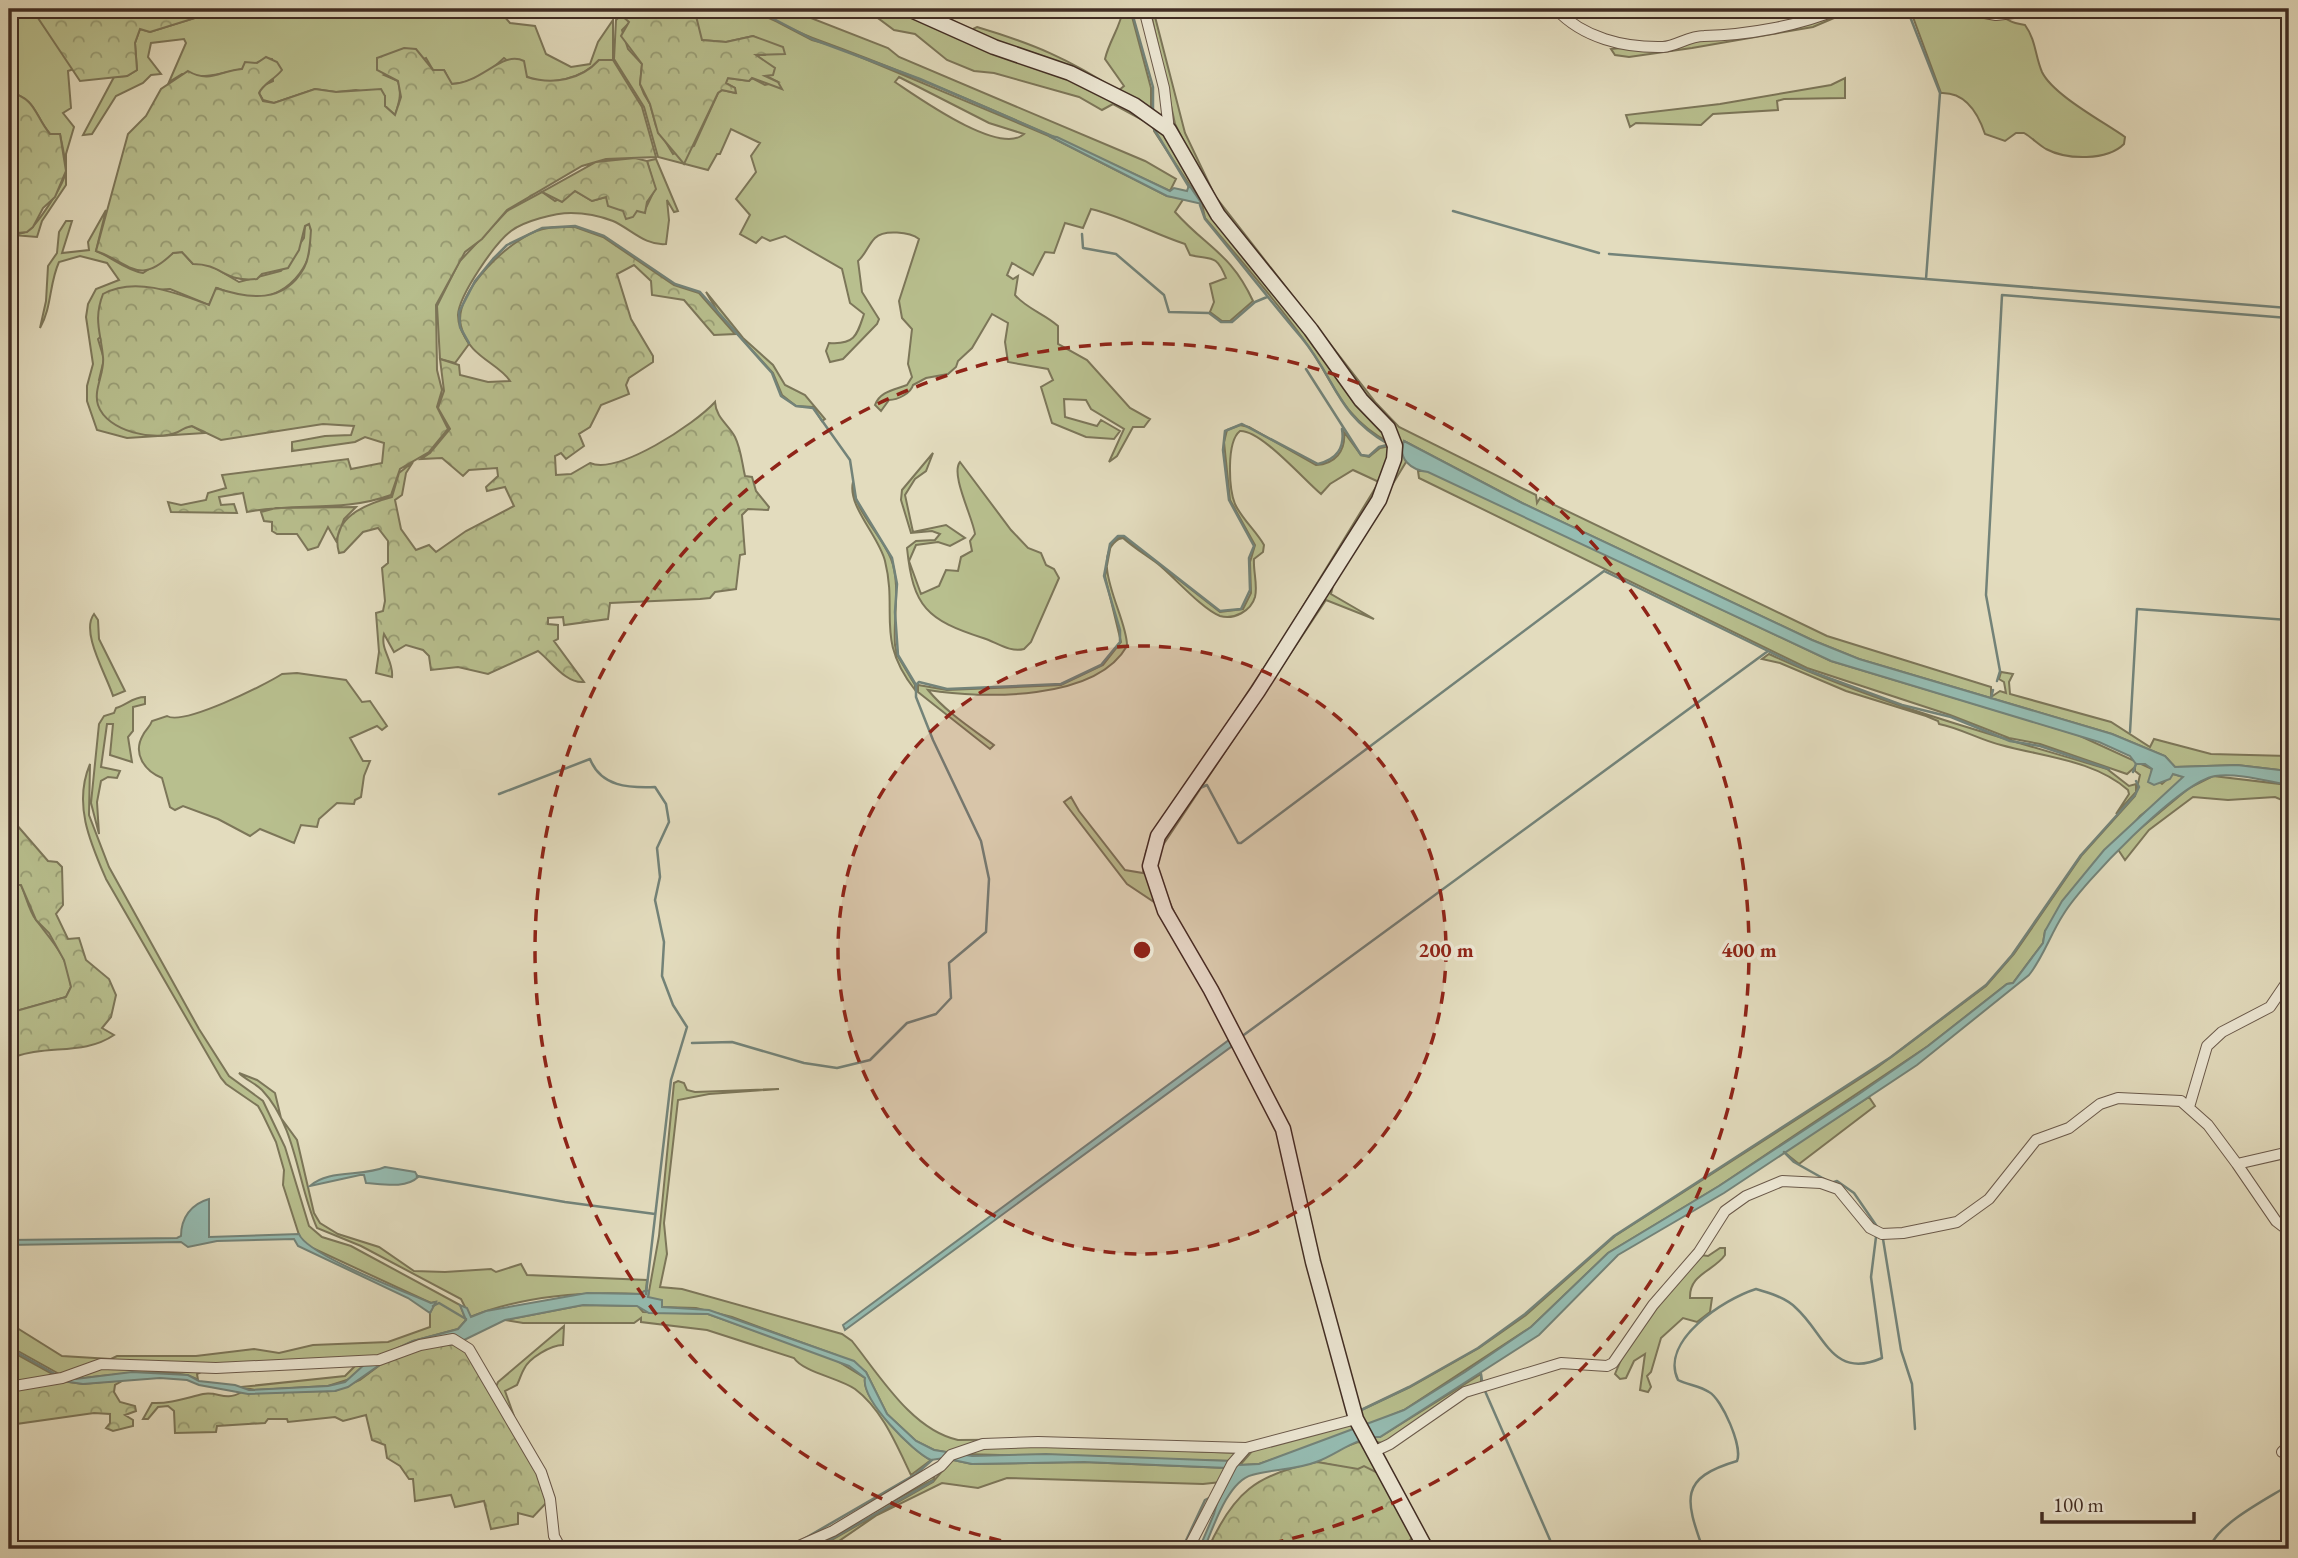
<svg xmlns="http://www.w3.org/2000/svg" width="2298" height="1558" viewBox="0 0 2298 1558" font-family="'EB Garamond',serif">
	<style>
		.green { fill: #b8bf8e; stroke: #7c7659; stroke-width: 2; fill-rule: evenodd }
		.forest { fill: url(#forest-crowns); stroke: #7c7659; stroke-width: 2 }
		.water { fill: #95bcb2; stroke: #738379; stroke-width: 2 }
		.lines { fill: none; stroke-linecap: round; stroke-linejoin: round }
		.stream { stroke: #738379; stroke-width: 2.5 }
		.street-casing { stroke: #6a594a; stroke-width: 12 }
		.secondary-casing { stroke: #412d24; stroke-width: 17 }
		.street { stroke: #ede8d5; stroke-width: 10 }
		.secondary { stroke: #ede8d5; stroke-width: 14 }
		.ring { fill: none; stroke: #8f2418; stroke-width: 3.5; stroke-dasharray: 12 9 }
		.centre { fill: #8f2418; stroke: #ede8d5; stroke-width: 3.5 }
		.ring-label { font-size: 21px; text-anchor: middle; font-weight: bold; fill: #8f2418; stroke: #ede8d5; stroke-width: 7; stroke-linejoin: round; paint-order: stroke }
	</style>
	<defs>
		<pattern id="forest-crowns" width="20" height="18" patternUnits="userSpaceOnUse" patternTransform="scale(1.75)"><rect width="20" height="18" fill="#b8bf8e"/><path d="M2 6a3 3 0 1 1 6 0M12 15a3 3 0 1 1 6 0" fill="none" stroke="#979c74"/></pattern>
	</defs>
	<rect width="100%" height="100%" fill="#e3dcbe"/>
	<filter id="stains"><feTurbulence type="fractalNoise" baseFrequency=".00286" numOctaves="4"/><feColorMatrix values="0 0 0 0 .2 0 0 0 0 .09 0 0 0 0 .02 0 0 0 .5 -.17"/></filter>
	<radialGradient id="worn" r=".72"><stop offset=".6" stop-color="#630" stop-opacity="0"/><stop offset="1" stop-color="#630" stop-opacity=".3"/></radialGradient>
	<!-- green -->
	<path class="green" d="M9,9H32L74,69L68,71L71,108L63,113L74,127L66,154V185L42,221L37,237L13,235C18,234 24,234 29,230C38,223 63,186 65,174C67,162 62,146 60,134H50C34,115 37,99 9,92Z
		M212,9H346L350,13L371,14L375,18L395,15L392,9H498L510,23L535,26L546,54L571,67L590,64L598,42L613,20V60H599C584,78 547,88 526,76C519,71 511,64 504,58C488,73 473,83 451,84L444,70H433L426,58L384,75L398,81C402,94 399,103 395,115L385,106V96L356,90L336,92L315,89L274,103L263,100L259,93L262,86L273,81L272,59C261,57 253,67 242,69C218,74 208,79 182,74L169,82L186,43L184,39L151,43L148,57L161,74L151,75L143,83L116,96L92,134L83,135L114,77L127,76L137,70L135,43L140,29L150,32L208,14Z
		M738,9L770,18L812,40L834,46L1049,136L1167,196L1184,198L1175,212C1207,248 1231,253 1253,301L1230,321H1222L1210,312L1214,302L1210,284L1226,278C1216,253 1211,260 1190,255L1185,244C1152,233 1124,217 1091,209L1083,228L1065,223L1054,253L1045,252L1033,275L1012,263L1007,275L1013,279L1018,276L1015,295C1027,309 1045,314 1058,326V344L1087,360L1130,408L1150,419L1144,427H1133L1117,456L1109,462L1124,429L1091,409L1086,400L1064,399L1065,417L1097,426L1101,420L1120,431L1114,439L1086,437L1052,423L1041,387L1053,380L1048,369L1008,362L1005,342L1008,323L992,314L972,348L958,361L956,367L948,374L926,378L913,385C911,393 898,400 889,400L881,411L875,405C880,391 895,390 907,385L912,377L908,364L912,329L902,318L899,301L919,239C910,232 884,229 875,238C868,245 866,254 858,261L862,292L879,319L877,324L843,359L830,362L826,351L829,343C855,345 857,335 864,314L850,303L842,269L785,236L770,241L762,237L756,243L740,234L750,215L736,199L756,172L751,156L760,143L731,129L720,154H717L708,170L658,157L644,107L614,59L616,20L621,15L630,22L622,30L628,49L642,64L640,84L644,94L650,104L656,126L673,154L694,146L718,93L722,90L735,93V88L726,83L727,78L749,81L752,78L765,85L778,82L764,75L769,65L756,55H765L774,46L753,36L726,42L701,40L696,23L628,10ZM899,77L989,123L1024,134C1000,156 919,98 895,82Z
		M744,9H788L888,48L899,57L1145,161L1176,179L1170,191C1055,136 938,84 818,40C792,31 771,16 744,9Z
		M854,9H904L1071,76L1133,108L1150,124L1113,104L1102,110L1079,97L994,73L974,71L947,60L915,34L894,30L875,16Z
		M915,9H930L971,30L977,27C1034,44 1069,59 1118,91L1124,86L1105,59C1109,41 1121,26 1123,9H1130L1151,88V114Z
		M1150,9H1153L1185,133L1215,196L1376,403L1399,427L1536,495L1537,503L1540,498L1827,636L1991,687V697L2000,691L2006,693L2004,682L1999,679L2001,672L2013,674L2009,682L2010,694L2111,722L2150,747L2154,739L2211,754L2289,756V771L2237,765L2175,767L2165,756L2112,734L1859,659L1812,640L1522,503L1404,441L1402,446L1406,462L1334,581L1331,594L1374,619L1326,600L1157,854C1152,889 1221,996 1240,1034L1237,1035L1158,888C1149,869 1153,852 1163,834L1269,677L1382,494L1398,461L1399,440L1394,429L1349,378L1210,195L1175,124Z
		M1846,9H1855L1813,27L1692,48L1629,57L1615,55L1611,49L1682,42L1822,19Z
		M1910,9C1933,9 1979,8 2000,16C2011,20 2008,23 2025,25C2036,40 2035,56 2042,72C2053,95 2104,122 2125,137L2124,144C2107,161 2067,160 2046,149C2039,145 2031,137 2024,133H2016L2005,141L1985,134C1978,113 1965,92 1941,93Z
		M1845,78V98L1784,99L1777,101L1778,110L1713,114L1701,125L1636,123L1630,127L1626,115L1720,104L1831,85Z
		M1154,124L1170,139L1384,430L1388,442C1340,416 1335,382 1304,340C1274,298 1239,258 1205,218L1202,204L1154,131Z
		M656,159L678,211L674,212L667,200L669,220L666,244C645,246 631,229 613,221C600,216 585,213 571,213C555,213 524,221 511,231C495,243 459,295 458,315C458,327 463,334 469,344L455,363L440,359L437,306L459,262L507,211L542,192L555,201L575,191L592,201L606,197L644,212L655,189L647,161Z
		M106,210L96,251C112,257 125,270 143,273L173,253L182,252L193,264H208L239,282L281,271L304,238L305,226L309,223C321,258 290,298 254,298C242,298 228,292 217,288L209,305L170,289L154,290L98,339L104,359L99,380L183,428L192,426L205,433L127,438L97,430L87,401V386L93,364L86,317L88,304L96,289L119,280L107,263L80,256L59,262C49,284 52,307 40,328L46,301L48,266L57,253L59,232L66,221H72L62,253L89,250L88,242Z
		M706,292L743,338L773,365L785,385L805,395L825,419L822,421L813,407L796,406L782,395L773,373L719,314Z
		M1240,425L1249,427L1316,465C1335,464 1346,451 1344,432L1361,455L1369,457L1380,448L1390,446L1383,480L1340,553L1155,838L1160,906L1127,884L1064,802L1071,797L1079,811L1125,870L1143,873L1146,852L1151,839L1283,639L1379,482L1353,470L1330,484L1321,494C1303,479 1261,430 1240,431C1226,442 1229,489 1235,504C1242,519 1256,531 1264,545L1263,552L1254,559C1253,571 1258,585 1255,597C1251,611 1234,620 1220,616C1203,610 1173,576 1158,564C1146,555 1134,548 1123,538L1119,539C1087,559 1128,618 1127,646C1096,701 983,699 928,690C946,712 971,728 994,745L990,749L918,692V685L947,690L1061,685L1103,665L1121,642L1105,576L1111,544L1120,537H1124L1220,612L1243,609L1251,593L1250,562L1255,545L1230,500L1224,442L1227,430Z
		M933,453L926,471L915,479L905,495L913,532L946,525L965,538L950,546L938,542L916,545L909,561L921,594L939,586L946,570L958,571L961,557L972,551L970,541L975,534C973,518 950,474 960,462L1011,530L1028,548L1041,553L1046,565L1054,569L1059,578L1031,642L1024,649C1010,653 996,642 983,638C927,620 913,607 907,548L916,541L935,540L940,534L932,531L911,533L901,500L902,490Z
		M1418,471H1428L1831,661L2078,735L2152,769L2151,774L2162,784L2173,774L2184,777L2176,788L2140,816L2045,931L2043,943L2013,983L2007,984L1928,1046L1719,1186L1608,1253L1531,1327L1404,1410L1368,1425L1363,1424L1357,1412L1410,1387L1479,1348L1526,1315L1615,1236L1875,1069L1986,986L2014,954L2082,855L2135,796L2140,775L2135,771V767L2127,774L2040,744L2009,738L1950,715L1807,668L1419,478Z
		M853,482C853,511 881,533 891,559C901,584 893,618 895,645L897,655L915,685V690C875,639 898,613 885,561C879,536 847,506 853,482Z
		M94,614L98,620L99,639L125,691L113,696C107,676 80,632 94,614Z
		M1769,654C1877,704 1994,735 2107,769L2129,786L2136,784V792L2116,814L2129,794L2128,790C2094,760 2044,757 2001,745C1980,740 1960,728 1939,724L1938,721L1926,716L1846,691L1780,663L1762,659Z
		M297,673L346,680L362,702L370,701L387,726L382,730L377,726L350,738L363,761H370L364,776L361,797L355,800L354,804L337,803L319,819L317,827L301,825L294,843L260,829L250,836L218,819L183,806L175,810L170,807L162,778C145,771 132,754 143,735C146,729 150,727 152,721L167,716C183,726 265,685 282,674Z
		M145,697V704L133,707V731L128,737L132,762L110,755L113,724H107L101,767L120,771L117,778L108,777L101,781L97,802L99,834L91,803L99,724L104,716L114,713L116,708C127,705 132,697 145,697Z
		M90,764L89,815L109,867L199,1029L229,1076L263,1101L285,1147L309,1226L322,1237L351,1246L460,1305L466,1320L458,1329L413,1341L379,1357L215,1367L100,1363L61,1375L9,1346V1323L62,1356L111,1359L117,1356H196L254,1349L279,1353L313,1345L388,1342L430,1327V1313L435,1302L431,1303L306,1245L300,1238L283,1185L284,1170L276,1142L263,1115L258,1106L226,1084L221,1078L106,879C90,842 73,804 90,764Z
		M2213,776L2289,785V803L2275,797L2228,800L2193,797L2149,830L2125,860L2117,848L2189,788Z
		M9,885H21C26,896 29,911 36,920C52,941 70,959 71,987L66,997L9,1013Z
		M239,1073L257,1080L275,1093L281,1118L297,1140L314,1213L320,1223L338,1234L379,1247L414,1271L445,1272L491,1269L496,1272L521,1264L527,1275L647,1280L646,1290L640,1294C585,1291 522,1296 470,1317L461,1299L361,1246L317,1228C297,1184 297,1127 262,1090C255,1083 246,1080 239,1073Z
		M678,1081L684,1083L687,1090L695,1092L779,1089L709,1094L678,1100L664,1223L667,1254L660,1287L682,1289L842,1334L852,1341C880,1376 912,1430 958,1440L1087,1439L1037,1440L951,1453L934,1450L916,1441L887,1414L866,1372L836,1355L732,1317L696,1308L661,1307L648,1297L659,1236L674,1083Z
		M1869,1097L1875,1106L1799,1164L1784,1152Z
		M1720,1248H1725V1255C1714,1271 1689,1274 1690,1298H1712L1710,1312L1697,1322L1683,1318L1661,1338L1651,1372L1647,1376L1651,1387L1648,1392L1640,1390L1645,1354L1634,1361L1626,1378L1620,1379L1615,1374C1632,1328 1669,1291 1701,1255L1708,1256Z
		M583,1305L638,1306L643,1312L708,1314L834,1359L865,1378C861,1399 913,1452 931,1460L911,1475C897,1446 882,1409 855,1389C839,1378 803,1372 794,1358L707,1330L641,1322V1318L634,1323H523L505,1320Z
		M564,1326L563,1345C551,1345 529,1358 524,1369C521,1374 520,1379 517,1385L505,1391L514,1416L495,1389L498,1382Z
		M9,1350L58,1377L19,1386L9,1377Z
		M366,1363L350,1379L328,1386L255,1390L241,1387L345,1376L356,1365L201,1372L197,1374L198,1380C176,1365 102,1376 76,1379L72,1376L94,1367Z
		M1481,1374V1383L1467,1387L1383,1443L1376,1442L1372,1436L1380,1437Z
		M1353,1422L1355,1431L1259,1464L1240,1465L1253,1450Z
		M1358,1442L1363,1443L1382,1475L1317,1462L1334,1451Z
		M1039,1445L1239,1453L1232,1461L963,1454L983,1446Z
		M948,1459L972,1464L1084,1462L1227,1468L1221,1482L1203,1484L1007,1478L978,1488L942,1483L877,1515L836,1543L816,1549L933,1482L943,1470L935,1475L933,1480C911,1491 890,1503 869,1515C845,1529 825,1549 796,1549Z"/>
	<!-- forest -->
	<path class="forest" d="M32,9H212L208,14L150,32L140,29L135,43L137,70L127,76L80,81Z
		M628,10L696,16L702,40L726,42L753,36L783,47L785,54L756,55L775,68L773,75L765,76L778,82L782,89L752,78L749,81L728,78L726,83L735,88L736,93L722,90L718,93L684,164L658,133L650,104L640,84L642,64L621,36L629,22L621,15Z
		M404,48L416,49L433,70H444L452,84C482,83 502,50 524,61L527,77C553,85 581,80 599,60H613L642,107L656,157L606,159L582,166L507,210L482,239L465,252L436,305L437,370L442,390L437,407L448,429L429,452L400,469L391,495C341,513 298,502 247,512L243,493L219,497L221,505L234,504L237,513L171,512L168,502L181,505L206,500L208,493L226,488L222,475L348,459L351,469L382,463L384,443L365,437L355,442L292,451V442L325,436L351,435L354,426L323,424L221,440L192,426C186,427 183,429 178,432C156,442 107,432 98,405C93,389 105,373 103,357C101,333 93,320 103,294C135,276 177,293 209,305L216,288C249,299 284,304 304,268C310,257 310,242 311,230L309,224L305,226L299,250L288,268L262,274L257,279C224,283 223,264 193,264L182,252L173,253C138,287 131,263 96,251L128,134L146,116L161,89L188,71C210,84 221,70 242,69L245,62L257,63L266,57L277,62L282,70C275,79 263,84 259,93L263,101L274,103L315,89L336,92L381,89L385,96V106L395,115L401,97L398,81L377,70V58Z
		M9,92C37,99 34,115 50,134H60L66,171L55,197L43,208L33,227L27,232L9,234Z
		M635,158L647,161L656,189L647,202L645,213L637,211L633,217L626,219L623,211L608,206L606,197L592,201L575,191L562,202L542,192L596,162Z
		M575,227L603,237L674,285L699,293L735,334L714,335L684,300L652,295L651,281L634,265L617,274L631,319L653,356V362L629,378L626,385L629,394L601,405L590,427L579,434L584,446L566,459L561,453L555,456L556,475L571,474L590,463C618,475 695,424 715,402C716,418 728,424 735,437C741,449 742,463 745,476L752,477L756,491L769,507L768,510L748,509L742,515L745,554L740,555L736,589L715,592L710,598L700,599L610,603L608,619L564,625L563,617L548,618V624L558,625V639L554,641L584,682C566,684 551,661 538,651L488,674L458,667L431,670L429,656L423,650L406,645L394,652L384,634C380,650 394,661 392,677L376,673L379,652L376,613L383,611L385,601L382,568L388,563V541L378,528L363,532L344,552L339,553C329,518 366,504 392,497L399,473L413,462L406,473L402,495L395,500L401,529L416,550L429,545L436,552L466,531L514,506L505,487L487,491L486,487L498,476L497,468L469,470L463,476L442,458L421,459L430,453L450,429L438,408L444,391L440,359L459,365L460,375L488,382L510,381C499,363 468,357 461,326C452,293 512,236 543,229C553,226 565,227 575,227Z
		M356,507L344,519L336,541L328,527L318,547L308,550L297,534H277L272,531V522L264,521L261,512L276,508Z
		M9,816L48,861L57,862L62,867L63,905L56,914L68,939L79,938L86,960L109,979L116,995L111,1017L102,1028L114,1035C85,1055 49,1045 17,1056L9,1050V1013L66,997L71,987L64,960L49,933L36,920L21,885H9Z
		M456,1344L469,1351L540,1474L548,1501L533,1517L518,1513V1524L491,1529L484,1501L455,1507L451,1495L415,1501L413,1479H409L400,1466L387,1458L385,1445L372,1440L366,1415L343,1421L335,1417L288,1422L287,1419H268L265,1423L217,1426L216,1432L175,1433L174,1411L168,1406L158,1407L148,1419H143L152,1403C170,1404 186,1398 203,1394C219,1391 224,1402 242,1392L335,1391L360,1380L384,1362L424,1347Z
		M124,1380L115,1385L114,1392L120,1402L135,1406L136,1411L125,1415L133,1420V1426L113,1431L106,1428L110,1423V1414L94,1413L9,1425V1391L62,1381L83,1384Z
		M1317,1462L1358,1469L1364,1466L1382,1475L1415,1534L1403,1549H1208C1233,1493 1256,1474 1317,1462Z"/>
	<!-- water -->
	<path class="water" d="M1049,136L1057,137L1170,191L1174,188L1187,191L1189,185L1202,204L1167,196Z
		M1404,441L1522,503L1812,640L1859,659L2112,734L2165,756L2175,767L2237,765L2289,771V785C2266,781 2238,773 2215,776C2180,782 2082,883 2063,915C2050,935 2044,956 2029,975L1917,1065L1724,1193L1618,1255L1539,1335L1380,1437C1356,1436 1337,1455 1316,1462C1296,1470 1273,1469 1252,1475C1228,1481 1213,1528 1204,1549H1199L1214,1514L1227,1468L1084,1462L972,1464L944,1458L931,1460C913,1452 861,1400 865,1378L849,1366L708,1314L649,1313L637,1306L583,1305L505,1320L456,1344L424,1347L384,1362L348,1387L335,1391L248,1394L199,1385L187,1380L160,1378L83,1384L62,1381L72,1376L76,1379L132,1372L188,1375L199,1381L235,1385L249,1390L328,1386L345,1382L366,1363L413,1341L458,1329L466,1320L460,1305L467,1308L471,1317L486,1311L587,1293L640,1294L646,1290L649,1291L648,1297L662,1300V1307L709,1310L854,1361L866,1372L887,1414L916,1441L934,1450L972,1456L1046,1454L1232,1461L1240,1465L1259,1464L1404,1410L1465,1372L1531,1327L1608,1253L1719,1186L1859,1094L1928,1046L2007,984L2013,983L2043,943L2045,931L2062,901L2104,850L2183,777L2173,774L2170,779L2154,785L2148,782L2152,769L2145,764H2136L2130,756L2099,742L1831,661L1428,472C1411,470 1397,459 1404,441Z
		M1233,1037L1235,1044L845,1330L843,1325Z
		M385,1167L415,1172L418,1177C406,1189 382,1184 366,1183L364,1175H360L310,1186C328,1169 363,1177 385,1167Z
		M209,1199V1237L299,1234C307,1255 406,1292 431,1303L436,1302L430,1313L408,1298L298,1246L294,1239L217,1241L188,1247L181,1242L9,1245V1240L177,1238L181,1236C181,1218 191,1204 209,1199Z"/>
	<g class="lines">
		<!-- stream -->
		<path class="stream" d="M741,9L770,17L812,39L920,79L1054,137
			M1131,9L1153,87V114
			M1907,9L1940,93L1926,279L2289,308
			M1151,124L1189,187
			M1200,205L1205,219C1237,258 1268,298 1301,337C1337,380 1335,413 1388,444
			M1453,211L1599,253
			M1082,234L1083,248L1116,254L1164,295L1169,312L1209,313L1221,322H1232L1255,302L1267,297
			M1609,254L1926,279
			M469,343L460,327L459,312L475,281L493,259L507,245L542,228L575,226L604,236L675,284L700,292L772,373L781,396L796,406L813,408L850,460L856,499L892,558L897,584L895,612L898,655L916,685V697L933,740L981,841L989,879L986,932L949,963L951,998L936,1014L907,1023L870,1060L837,1068L804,1063L732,1042L692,1043
			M1306,369L1361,455L1369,456L1379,447L1387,445
			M1997,681L2000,671L1986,595L2002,295L2289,318
			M916,685L919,682L947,689L1061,684L1101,665L1120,642V630L1104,576L1110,544L1118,536H1124L1220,611L1241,609L1250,590L1249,558L1254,546L1229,500L1223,450L1225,431L1242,424L1318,464C1337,459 1345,448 1342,429
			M1991,698L1993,690
			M2130,732L2137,609L2289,620
			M2133,772L2136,764
			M1200,788L1207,785L1238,843H1241L1604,571L1768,651
			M499,794L590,759C601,787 629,788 655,787L666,804L669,822L657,848L660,877L655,900L664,942L662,976L673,1005L687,1027L671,1080L646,1294
			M1241,1037L1768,651L1807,670L1902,705L1951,717L2010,741L2040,746L2109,769
			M1784,1152L1794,1162L1826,1180
			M417,1176L565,1202L655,1214
			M1831,1183L1837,1181L1854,1193L1878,1228
			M1883,1239L1901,1350L1912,1384L1915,1429
			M433,1306L439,1303L466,1319
			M9,1348L57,1375
			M1481,1374L1482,1381
			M1485,1391L1554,1549
			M1359,1411L1409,1387L1478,1348L1525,1314L1614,1236L1891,1057L1986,985L2012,955L2081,855L2135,795L2139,787L2136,781
			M802,1540L916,1474L932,1460
			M779,1549L792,1544
			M814,1549L933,1481
			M1182,1549L1205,1500L1209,1498
			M1703,1549C1685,1499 1679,1478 1737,1461C1743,1447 1722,1399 1709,1392C1700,1386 1688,1385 1678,1380C1659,1341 1724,1299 1756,1289C1770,1293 1786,1298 1796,1308C1825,1334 1832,1380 1882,1358L1871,1277L1876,1237
			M2186,1549L2211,1545C2221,1522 2267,1499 2289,1485"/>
		<!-- street casing -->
		<g class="street-casing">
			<path id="street" d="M1144,9L1164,88L1169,130
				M1556,9C1583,38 1624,48 1663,47C1676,46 1689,36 1704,36C1748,35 1798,26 1839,9
				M1963,9L1996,15L2049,9
				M2189,1107L2207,1046L2222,1032L2270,1007L2289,979
				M2237,1164L2276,1221L2289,1231
				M9,1387L62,1378L101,1364L216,1368L379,1360L420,1345L453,1339L469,1349L541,1472L550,1499L554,1536L561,1549
				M1373,1452L1390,1444L1465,1392L1561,1363L1607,1366L1613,1363L1653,1305L1699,1252L1725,1211L1746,1196L1782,1181L1821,1183L1838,1189L1870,1228L1882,1234L1903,1233L1957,1222L1989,1199L2036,1140L2069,1128L2100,1104L2118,1098L2181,1101L2208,1125L2237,1164L2289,1152
				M2282,1452L2289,1445
				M792,1549L833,1531L941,1466L951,1455L983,1444L1038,1442L1246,1448
				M1188,1549L1232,1464L1246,1448L1356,1419"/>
		</g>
		<!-- secondary casing -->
		<g class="secondary-casing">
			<path id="secondary" d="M909,9L994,47L1070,73L1134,105L1169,130L1218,215L1311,330L1361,400L1388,428L1395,446L1394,459L1379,500L1258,691L1158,836L1150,866L1165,911L1211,990L1283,1129L1313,1262L1356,1419L1426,1549"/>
		</g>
		<!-- street -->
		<use href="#street" class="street"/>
		<!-- secondary -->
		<use href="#secondary" class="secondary"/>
	</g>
	<!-- distance rings -->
	<circle cx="1142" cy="950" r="304" fill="#8f2418" fill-opacity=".12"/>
	<g class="ring">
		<circle cx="1142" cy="950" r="304"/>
		<path d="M1042 1549A607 607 0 1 1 1242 1549"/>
	</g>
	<circle cx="1142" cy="950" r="10" class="centre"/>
	<g class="ring-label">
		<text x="1446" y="957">200 m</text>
		<text x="1749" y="957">400 m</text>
	</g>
	<!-- margin -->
	<rect width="2298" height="1558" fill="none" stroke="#e3dcbe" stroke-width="35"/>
	<rect x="10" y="10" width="2277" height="1537" fill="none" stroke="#412d24" stroke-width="3.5"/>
	<rect x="18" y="18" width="2263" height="1523" fill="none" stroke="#412d24" stroke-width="2"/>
	<!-- scale -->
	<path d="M2042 1512v10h152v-10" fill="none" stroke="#412d24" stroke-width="3.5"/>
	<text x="2053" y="1512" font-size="21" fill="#412d24" stroke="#ede8d5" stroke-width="5" paint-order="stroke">100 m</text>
	<rect width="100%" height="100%" filter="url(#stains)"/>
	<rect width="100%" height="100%" fill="url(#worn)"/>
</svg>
